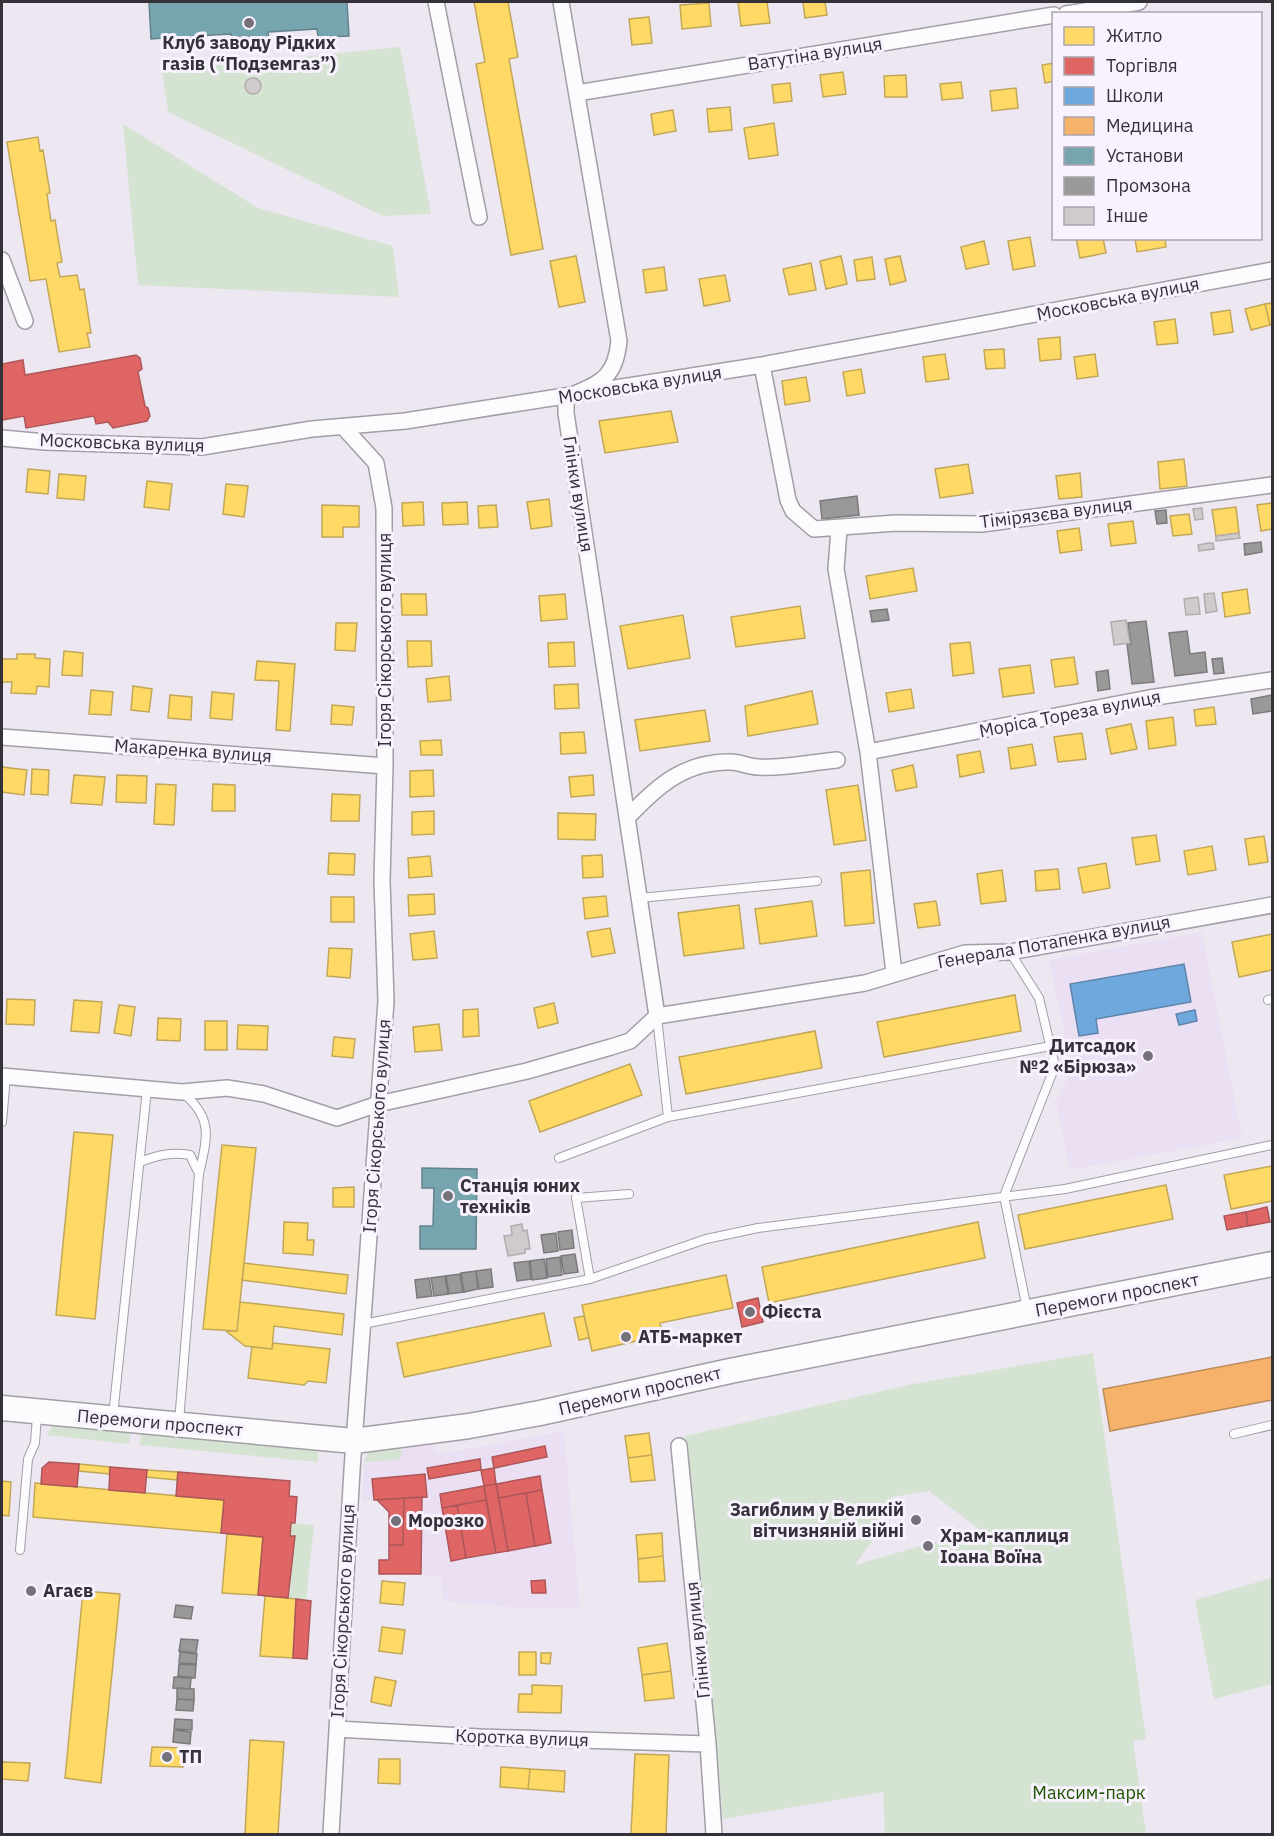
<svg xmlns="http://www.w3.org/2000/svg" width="1274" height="1836" viewBox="0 0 1274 1836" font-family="'IBM Plex Sans',sans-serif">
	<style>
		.built { fill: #eadff3 }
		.green { fill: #d5e4d2; fill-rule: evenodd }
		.homes { fill: #ffd966; stroke: #c2a758; stroke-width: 1.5 }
		.shops { fill: #e06666; stroke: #ad5658; stroke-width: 1.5 }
		.schools { fill: #6fa8dc; stroke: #5e84ab; stroke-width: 1.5 }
		.health { fill: #f6b26b; stroke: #bc8b5c; stroke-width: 1.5 }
		.public { fill: #76a5af; stroke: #62828c; stroke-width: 1.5 }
		.industry { fill: #999; stroke: #7b7a7c; stroke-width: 1.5 }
		.building { fill: #d0cacd; stroke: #b2abae; stroke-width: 1.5 }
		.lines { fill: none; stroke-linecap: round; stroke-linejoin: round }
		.lane-casing { stroke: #a29ea6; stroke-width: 10 }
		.street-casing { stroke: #a29ea6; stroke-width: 18 }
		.primary-casing { stroke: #a29ea6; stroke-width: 27 }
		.lane { stroke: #fcfbfd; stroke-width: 8 }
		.street { stroke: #fcfbfd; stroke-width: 15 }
		.primary { stroke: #fcfbfd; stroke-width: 24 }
		.poi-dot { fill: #75717a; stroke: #f8f2fe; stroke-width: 2 }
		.labels { text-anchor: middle; stroke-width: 6; stroke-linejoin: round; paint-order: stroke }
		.poi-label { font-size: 18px; font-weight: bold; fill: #353139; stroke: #f8f2fe; text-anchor: start }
		.street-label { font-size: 18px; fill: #353139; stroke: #f8f2fe }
		.park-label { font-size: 18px; fill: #1e5400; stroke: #f8f2fe }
	</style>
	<rect width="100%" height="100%" fill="#ede7f2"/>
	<!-- built -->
	<path class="built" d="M1202,932L1242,1138L1070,1170L1056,1103L1072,1070L1049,960Z
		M564,1431L580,1609L520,1608L443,1601L441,1577L421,1574L422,1497L362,1501L365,1459L373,1448L431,1445L439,1454Z"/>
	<!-- green -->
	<path class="green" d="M400,47L431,214L383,216L168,112L162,71Z
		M123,124L258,208L393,246L399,297L138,285Z
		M1093,1353L1146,1739L1133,1741L1146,1834H885L883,1792L723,1819L685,1436L913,1384ZM929,1491L979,1529L855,1565L877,1534L892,1497Z
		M53,1424L131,1431L129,1444L47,1435Z
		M141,1432L318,1450V1462L140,1445Z
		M396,1447L401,1450L402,1456L398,1460L364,1462L369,1450Z
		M291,1523L314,1525L306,1600L288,1598L295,1537L290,1536Z
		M1272,1578V1684L1214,1699L1195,1600Z"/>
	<!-- homes -->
	<path class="homes" d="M474,2H508L518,57L509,59L543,249L511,255L476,64L485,62Z
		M738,2H767L770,23L741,26Z
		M803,2H825L827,15L805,18Z
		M709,3L711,26L682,29L680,5Z
		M649,17L652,43L632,45L629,19Z
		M1054,63V81L1045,83L1042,65Z
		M843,72L846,94L823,97L820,75Z
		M906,75L907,97H885L884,76Z
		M961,82L963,98L942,100L940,84Z
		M790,83L792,101L774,103L772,85Z
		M1016,88L1018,108L992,111L990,91Z
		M730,107L732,130L709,132L707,109Z
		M673,110L676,131L654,135L651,114Z
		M774,123L778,155L749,159L744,128Z
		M38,137L40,151L43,150L50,193L47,194L51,221L55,220L62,262L57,263L60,277L77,275L80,290L84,289L91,333H87L90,347L59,352L46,279L30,281L7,142Z
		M1030,237L1035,266L1013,270L1008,241Z
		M1076,238H1103L1106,253L1080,258Z
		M1135,238H1165L1166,247L1137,252Z
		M984,241L989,264L966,269L961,247Z
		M576,256L585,302L559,307L550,261Z
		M841,256L847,284L826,289L820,261Z
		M900,256L906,281L890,285L885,259Z
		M872,257L875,279L857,281L854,260Z
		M811,263L816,290L789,295L783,269Z
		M664,267L667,290L646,293L643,270Z
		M725,275L730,301L704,306L699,279Z
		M1272,303V325H1270L1265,304Z
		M1265,304L1270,325L1251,330L1245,309Z
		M1230,310L1233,332L1214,335L1211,313Z
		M1175,319L1178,343L1157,345L1154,322Z
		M1060,337L1061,359L1040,361L1038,339Z
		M1004,349L1005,368L986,369L984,350Z
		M945,354L949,379L926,382L923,357Z
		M1095,354L1098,376L1077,379L1074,357Z
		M861,369L865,393L847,396L843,372Z
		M806,377L810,401L785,405L782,381Z
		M671,411L678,442L605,453L599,421Z
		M1184,459L1187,486L1160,489L1158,462Z
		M968,464L973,493L940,498L935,469Z
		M28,469L50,471L48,494L26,492Z
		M1080,473L1082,497L1059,499L1056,476Z
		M59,474L86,476L84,500L57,498Z
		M147,481L172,484L169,510L144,507Z
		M226,484L248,486L244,517L223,514Z
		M549,499L552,526L531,529L527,502Z
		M423,502L424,525L403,526L402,503Z
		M467,502L468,524L443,525L442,503Z
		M1272,503V529L1261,531L1257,505Z
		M322,505L359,506V527H343V537H322Z
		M496,505L498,527L479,528L478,506Z
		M1236,507L1239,533L1216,536L1212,510Z
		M1189,514L1192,534L1173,536L1170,516Z
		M1133,521L1136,543L1111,546L1108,524Z
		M1079,528L1082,550L1060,553L1057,531Z
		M913,568L917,591L870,599L866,576Z
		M1247,589L1250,613L1225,617L1222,593Z
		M401,594H426L427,615H402Z
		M565,594L567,619L541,621L539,596Z
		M800,606L805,638L736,647L731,617Z
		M683,615L690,658L628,669L620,626Z
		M336,623H357L355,651L335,650Z
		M407,641H431L432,666L408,667Z
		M574,642L575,666L549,667L548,643Z
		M970,642L974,673L953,676L950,644Z
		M64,651L83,653L82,676L62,675Z
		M17,654H35V658L50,659L49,687L37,686L36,694L11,693L12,682H2V659H17Z
		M1074,657L1078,684L1055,687L1051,660Z
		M257,661L295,664L290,731L276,730L279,681L255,680Z
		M1030,665L1034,693L1003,697L999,669Z
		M449,676L451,700L428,702L426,679Z
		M578,684L579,708L555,709L554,685Z
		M133,686L152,689L149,712L131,710Z
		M911,689L914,708L889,712L886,693Z
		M91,690L113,692L111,715L89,714Z
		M812,691L818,724L748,736L745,706Z
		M212,692L234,694L232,720L210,718Z
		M170,695L192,697L191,720L168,718Z
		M332,705L354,707L352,725L331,724Z
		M1214,707L1216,724L1196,726L1194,710Z
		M705,710L710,741L640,751L635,720Z
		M1173,717L1176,745L1149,749L1146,721Z
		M1131,724L1137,749L1111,754L1106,729Z
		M584,732L586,753L561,754L560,733Z
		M1082,733L1086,759L1058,762L1054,737Z
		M441,740L442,755H421L420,741Z
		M1032,744L1036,765L1011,769L1008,748Z
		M980,751L984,772L960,777L957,755Z
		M913,765L917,787L896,791L892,770Z
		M2,767L27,770L24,795L2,792Z
		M32,769L49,770L48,795L31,794Z
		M433,770L434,796L410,797V771Z
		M74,775L105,777L102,805L71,803Z
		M117,775L147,776L146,803L116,802Z
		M593,775L594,795L571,797L569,777Z
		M156,784L176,785L174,825L154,824Z
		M213,784L235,785V811H212Z
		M858,785L866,840L834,845L826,790Z
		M332,794L360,795L359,821H331Z
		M434,811V834L412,835V812Z
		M558,813L596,814L595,840L558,839Z
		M1156,835L1160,861L1136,865L1132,838Z
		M1264,836L1268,862L1249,865L1245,839Z
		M1212,846L1216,870L1188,875L1184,851Z
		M329,853L355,854L354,875L328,874Z
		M602,855L603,877L583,878L582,856Z
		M430,856L432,876L409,878L408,858Z
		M1106,863L1110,888L1083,893L1078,868Z
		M1058,869L1060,889L1036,891L1035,871Z
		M870,870L874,923L845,926L841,873Z
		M1002,870L1006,901L981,904L977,874Z
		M434,894L435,914L409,916L408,895Z
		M606,896L608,916L585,919L583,898Z
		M331,897H354V922H331Z
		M812,901L817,936L760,944L755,909Z
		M936,901L940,925L918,928L914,904Z
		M739,905L744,948L684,956L678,913Z
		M610,928L615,953L592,957L587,932Z
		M434,931L437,958L413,960L410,934Z
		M1272,934V970L1239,977L1232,942Z
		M329,948L352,949L350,978L327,976Z
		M1015,995L1021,1031L884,1057L877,1022Z
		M7,999L35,1000L34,1025L6,1024Z
		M74,1000L102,1002L99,1033L71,1031Z
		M554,1003L558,1023L538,1028L534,1008Z
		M119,1005L135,1007L131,1036L114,1033Z
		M478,1009L479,1036L463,1037V1010Z
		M158,1018L181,1019L180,1041L157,1040Z
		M205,1021H227V1050H205Z
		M439,1024L442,1050L415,1052L413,1027Z
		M238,1025L268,1026L267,1050L237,1049Z
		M815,1031L822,1068L686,1094L679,1057Z
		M334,1037L355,1039L353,1058L332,1056Z
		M630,1064L642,1095L540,1132L529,1101Z
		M74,1132L113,1135L95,1319L56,1315Z
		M222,1145L256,1148L237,1331L203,1329Z
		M1272,1166V1201L1231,1209L1224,1175Z
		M1166,1185L1173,1219L1025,1249L1018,1215Z
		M354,1187V1207H333V1188Z
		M284,1222L308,1223L307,1240H314L313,1255L283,1253Z
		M978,1222L985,1258L769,1303L762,1267Z
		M244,1263L348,1275L346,1294L242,1280Z
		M726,1275L733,1308L660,1323L663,1340L651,1343L650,1338L592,1351L582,1305Z
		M240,1302L344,1314L342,1335L274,1326L272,1349L245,1346L226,1331H237Z
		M544,1313L551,1346L404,1377L397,1343Z
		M584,1316L589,1338L579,1340L574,1318Z
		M273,1343L330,1349L326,1383L308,1381L304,1385L248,1378L252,1347L272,1349Z
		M649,1433L652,1455L628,1458L625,1436Z
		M652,1455L655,1480L631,1482L628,1458Z
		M79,1464L110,1467L109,1474L79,1471Z
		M147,1470L178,1472L177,1480L146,1477Z
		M2,1481L11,1482L9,1516L2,1515Z
		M35,1483L224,1500L221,1533L33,1517Z
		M662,1533L663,1556L638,1559L636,1535Z
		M227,1534L263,1537L258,1595L222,1593Z
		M663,1556L665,1581L639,1582L638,1559Z
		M382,1581L405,1583L403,1605L380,1603Z
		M83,1591L120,1594L101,1783L65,1778Z
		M265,1596L296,1599L293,1658L260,1656Z
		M382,1627L405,1630L402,1654L379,1651Z
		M667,1643L671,1671L642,1675L638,1648Z
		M519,1652H536V1675H519Z
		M541,1653H551L550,1664L541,1663Z
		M671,1671L674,1698L645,1701L642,1675Z
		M375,1677L396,1681L391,1706L371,1702Z
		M532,1685L562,1686L561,1713L518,1712L519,1694H532Z
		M250,1740L284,1742L278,1834H245Z
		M152,1747L184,1748L183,1767L150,1766Z
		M635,1754L669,1755L666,1834H631Z
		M379,1759H400V1784L378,1783Z
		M2,1762L30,1763L28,1781L2,1779Z
		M501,1767L530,1769L528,1789L500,1787Z
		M530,1769L565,1771L564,1792L528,1789Z"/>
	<!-- shops -->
	<path class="shops" d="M136,355L140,358L142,369L138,372L145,406L148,408L150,416L147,421L113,428L108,422L96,424L94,416L26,428L24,416L2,420V364L23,360L25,375Z
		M1267,1207L1270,1222L1248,1226L1246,1212Z
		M1246,1212L1248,1226L1227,1230L1224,1216Z
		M758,1298L763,1322L742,1327L737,1303Z
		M545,1446L547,1457L494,1468L492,1457Z
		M480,1459L481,1470L429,1479L427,1468Z
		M49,1462L79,1464L77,1487L41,1484L42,1468Z
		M110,1467L147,1470L145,1493L109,1490Z
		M494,1468L496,1484L484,1486L481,1470Z
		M178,1472L290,1481L289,1496L297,1497L295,1523H291L290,1536H295L288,1598L258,1595L263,1537L221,1533L224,1500L176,1496Z
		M425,1474L427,1497L374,1500L372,1479Z
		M540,1476L542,1490L499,1498L496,1484Z
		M496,1484L508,1551L496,1553L484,1486Z
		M484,1486L486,1500L442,1508L440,1494Z
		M542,1490L551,1543L535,1546L526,1493Z
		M526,1493L535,1546L508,1551L499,1498Z
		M422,1497L421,1574H379V1560H389V1545H403L404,1498Z
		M404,1498L403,1545H389V1512L377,1500Z
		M486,1500L496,1553L466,1558L457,1505Z
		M457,1505L466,1558L451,1561L442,1508Z
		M545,1580L546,1593H532L531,1581Z
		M296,1599L311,1601L307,1659L293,1658Z"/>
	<!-- schools -->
	<path class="schools" d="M1184,964L1191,1002L1096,1019L1098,1033L1079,1036L1070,984Z
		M1195,1010L1197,1021L1179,1025L1176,1014Z"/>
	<!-- health -->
	<path class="health" d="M1272,1357V1400L1110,1431L1103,1389Z"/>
	<!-- public -->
	<path class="public" d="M149,2H347L349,36L318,37L317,29L268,32L269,40L232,43L231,34L194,36L195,45L164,47V38L151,39Z
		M422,1168L477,1169L476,1249H420V1226H433L434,1188H422Z"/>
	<!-- industry -->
	<path class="industry" d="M857,496L859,515L822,519L820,501Z
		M1166,510L1167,523L1157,524L1155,511Z
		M1261,542L1262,552L1245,555L1244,544Z
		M887,609L889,620L872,622L870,611Z
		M1146,621L1154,682L1132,684L1127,644H1131L1128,623Z
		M1187,631L1190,654L1205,652L1207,672L1175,676L1169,633Z
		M1222,658L1224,673L1214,674L1212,659Z
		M1108,670L1110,689L1098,691L1096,672Z
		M1272,695V711L1253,714L1251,699Z
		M572,1230L574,1248L560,1250L558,1232Z
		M556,1233L558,1251L544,1253L541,1235Z
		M575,1254L578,1272L564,1274L561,1256Z
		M560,1257L562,1275L548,1277L546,1259Z
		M544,1259L547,1278L532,1280L530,1261Z
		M529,1261L531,1279L517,1281L514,1263Z
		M491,1269L493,1287L479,1289L476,1271Z
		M476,1271L478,1289L464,1292L461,1273Z
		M460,1274L463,1292L449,1294L446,1276Z
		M445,1276L448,1294L434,1296L431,1278Z
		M429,1278L432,1296L417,1298L415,1280Z
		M176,1605L193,1607L191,1619L174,1617Z
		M181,1639L198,1640L196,1653L179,1651Z
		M180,1652L197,1654L196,1664L179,1663Z
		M179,1664L196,1665L195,1678L178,1676Z
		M174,1677L191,1678L190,1689L173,1688Z
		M177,1688L194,1689V1700L177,1699Z
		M177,1699L194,1700L193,1711L176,1710Z
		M175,1719L192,1720V1730L174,1729Z
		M174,1730L191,1732L190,1744L173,1742Z"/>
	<!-- building -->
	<path class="building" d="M245 86a8 8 0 1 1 16 0a8 8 0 1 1-16 0Z
		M1202,508L1203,519L1195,520L1193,509Z
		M1239,533L1240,538L1216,541V536Z
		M1209,543H1213L1214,549L1199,551L1198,545Z
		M1214,593L1217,611L1206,613L1204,594Z
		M1198,597L1200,614L1186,615L1184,599Z
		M1126,620L1130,643L1114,645L1111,622Z
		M522,1224L523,1231L527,1230L530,1249H525V1253L508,1256L504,1236L512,1235L511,1226Z"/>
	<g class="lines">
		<!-- lane casing -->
		<g class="lane-casing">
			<path id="lane" d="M640,898L817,881
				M1010,952L1039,998L1055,1066L1004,1196L1027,1309
				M1268,1000L1272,999
				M657,1017L668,1117
				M2,1122L6,1076
				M559,1158L668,1117L1051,1046
				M140,1162C158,1155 171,1152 190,1155L199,1174
				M590,1279L576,1198L629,1194
				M363,1324L590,1279L706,1239L758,1228L1065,1189L1272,1145
				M113,1416L147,1089
				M179,1422L199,1174C207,1138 214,1119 183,1093
				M1234,1434L1272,1425
				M20,1550L28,1459L35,1443L37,1416"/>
		</g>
		<!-- street casing -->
		<g class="street-casing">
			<path id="street" d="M436,2L479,217
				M561,2L619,341C615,381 598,383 566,398V413L657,1016
				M1066,14L1139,2
				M577,93L1054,15
				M2,260L25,321
				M762,365L788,500L793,511L814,529L896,523L982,524L1272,485
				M2,438L45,442L202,447L312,429L405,421L762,365L1272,270
				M839,529L836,569L868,752L894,973
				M2,737L385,766
				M868,752L1149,698L1272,680
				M628,817C657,786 685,761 731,762C740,762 749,767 758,767C783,769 812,762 837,760
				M2,1076L182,1092L227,1088L264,1094L337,1118L378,1104L527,1071L611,1047L630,1041L657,1016L865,983L965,953L1010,952L1272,905
				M679,1446L708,1744L714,1834
				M337,1729L480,1737L708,1744
				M331,1834L352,1470L386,1001L382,881L385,766L384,508L376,463L345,429"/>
		</g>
		<!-- primary casing -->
		<g class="primary-casing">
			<path id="primary" d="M2,1408L354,1441L469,1426L540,1413L730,1371L1272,1264"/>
		</g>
		<!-- lane -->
		<use href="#lane" class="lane"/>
		<!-- street -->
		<use href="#street" class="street"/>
		<!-- primary -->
		<use href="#primary" class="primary"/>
	</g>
	<!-- markers -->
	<g class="poi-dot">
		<circle cx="249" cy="23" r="6"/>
		<circle cx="1148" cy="1056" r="6"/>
		<circle cx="448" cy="1196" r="6"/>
		<circle cx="750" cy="1312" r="6"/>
		<circle cx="626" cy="1337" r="6"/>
		<circle cx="916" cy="1520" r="6"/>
		<circle cx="396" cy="1521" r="6"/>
		<circle cx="928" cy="1546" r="6"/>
		<circle cx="31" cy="1591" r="6"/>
		<circle cx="167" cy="1757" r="6"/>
	</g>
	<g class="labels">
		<!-- poi labels -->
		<g class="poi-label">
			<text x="249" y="49" text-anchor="middle">Клуб заводу Рідких<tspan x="249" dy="21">газів (“Подземгаз”)</tspan></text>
			<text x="1136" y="1052" text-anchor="end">Дитсадок<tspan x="1136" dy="21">№2 «Бірюза»</tspan></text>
			<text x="460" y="1192">Станція юних<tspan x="460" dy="21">техніків</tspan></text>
			<text x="762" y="1318">Фієста</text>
			<text x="638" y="1343">АТБ-маркет</text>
			<text x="904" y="1516" text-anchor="end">Загиблим у Великій<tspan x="904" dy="21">вітчизняній війні</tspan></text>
			<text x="408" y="1527">Морозко</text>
			<text x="940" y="1542">Храм-каплиця<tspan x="940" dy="21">Іоана Воїна</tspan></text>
			<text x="43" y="1597">Агаєв</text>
			<text x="179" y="1763">ТП</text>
		</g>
		<!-- street labels -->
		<g class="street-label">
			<text transform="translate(815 54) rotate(-9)" y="6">Ватутіна вулиця</text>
			<text transform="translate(1118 299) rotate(-11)" y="6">Московська вулиця</text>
			<text transform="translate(640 385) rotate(-9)" y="6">Московська вулиця</text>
			<text transform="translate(122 443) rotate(2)" y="6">Московська вулиця</text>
			<text transform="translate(578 494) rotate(81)" y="6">Глінки вулиця</text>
			<text transform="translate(1056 513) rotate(-7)" y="6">Тімірязєва вулиця</text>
			<text transform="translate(385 640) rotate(-90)" y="6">Ігоря Сікорського вулиця</text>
			<text transform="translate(1070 714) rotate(-11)" y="6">Моріса Тореза вулиця</text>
			<text transform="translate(193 751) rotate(4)" y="6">Макаренка вулиця</text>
			<text transform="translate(1054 942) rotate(-10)" y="6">Генерала Потапенка вулиця</text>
			<text transform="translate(377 1126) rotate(-86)" y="6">Ігоря Сікорського вулиця</text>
			<text transform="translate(1117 1295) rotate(-11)" y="6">Перемоги проспект</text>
			<text transform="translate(640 1391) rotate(-13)" y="6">Перемоги проспект</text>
			<text transform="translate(160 1423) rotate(5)" y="6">Перемоги проспект</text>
			<text transform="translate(343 1611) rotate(-87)" y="6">Ігоря Сікорського вулиця</text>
			<text transform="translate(698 1640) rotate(-96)" y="6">Глінки вулиця</text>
			<text transform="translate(522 1738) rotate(2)" y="6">Коротка вулиця</text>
		</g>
		<!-- park labels -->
		<g class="park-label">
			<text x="1089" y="1799">Максим-парк</text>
		</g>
	</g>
	<!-- border -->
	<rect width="1274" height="1836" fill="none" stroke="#353139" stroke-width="6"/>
	<!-- legend -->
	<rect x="1052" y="12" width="210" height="228" fill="#f8f2fe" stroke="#aaa5af" stroke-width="1.5"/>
	<rect x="1064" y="27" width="30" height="18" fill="#ffd966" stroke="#aaa5af" stroke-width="1.5"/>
	<text x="1106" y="42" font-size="18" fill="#353139">Житло</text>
	<rect x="1064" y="57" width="30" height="18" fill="#e06666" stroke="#aaa5af" stroke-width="1.5"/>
	<text x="1106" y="72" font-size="18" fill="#353139">Торгівля</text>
	<rect x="1064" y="87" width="30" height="18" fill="#6fa8dc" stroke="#aaa5af" stroke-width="1.5"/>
	<text x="1106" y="102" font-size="18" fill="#353139">Школи</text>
	<rect x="1064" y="117" width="30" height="18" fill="#f6b26b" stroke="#aaa5af" stroke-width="1.5"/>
	<text x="1106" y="132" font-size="18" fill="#353139">Медицина</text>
	<rect x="1064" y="147" width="30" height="18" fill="#76a5af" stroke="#aaa5af" stroke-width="1.5"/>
	<text x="1106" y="162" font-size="18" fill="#353139">Установи</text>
	<rect x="1064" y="177" width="30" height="18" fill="#999999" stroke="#aaa5af" stroke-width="1.5"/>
	<text x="1106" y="192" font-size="18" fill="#353139">Промзона</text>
	<rect x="1064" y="207" width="30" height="18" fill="#d0cacd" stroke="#aaa5af" stroke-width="1.5"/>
	<text x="1106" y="222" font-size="18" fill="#353139">Інше</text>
</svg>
